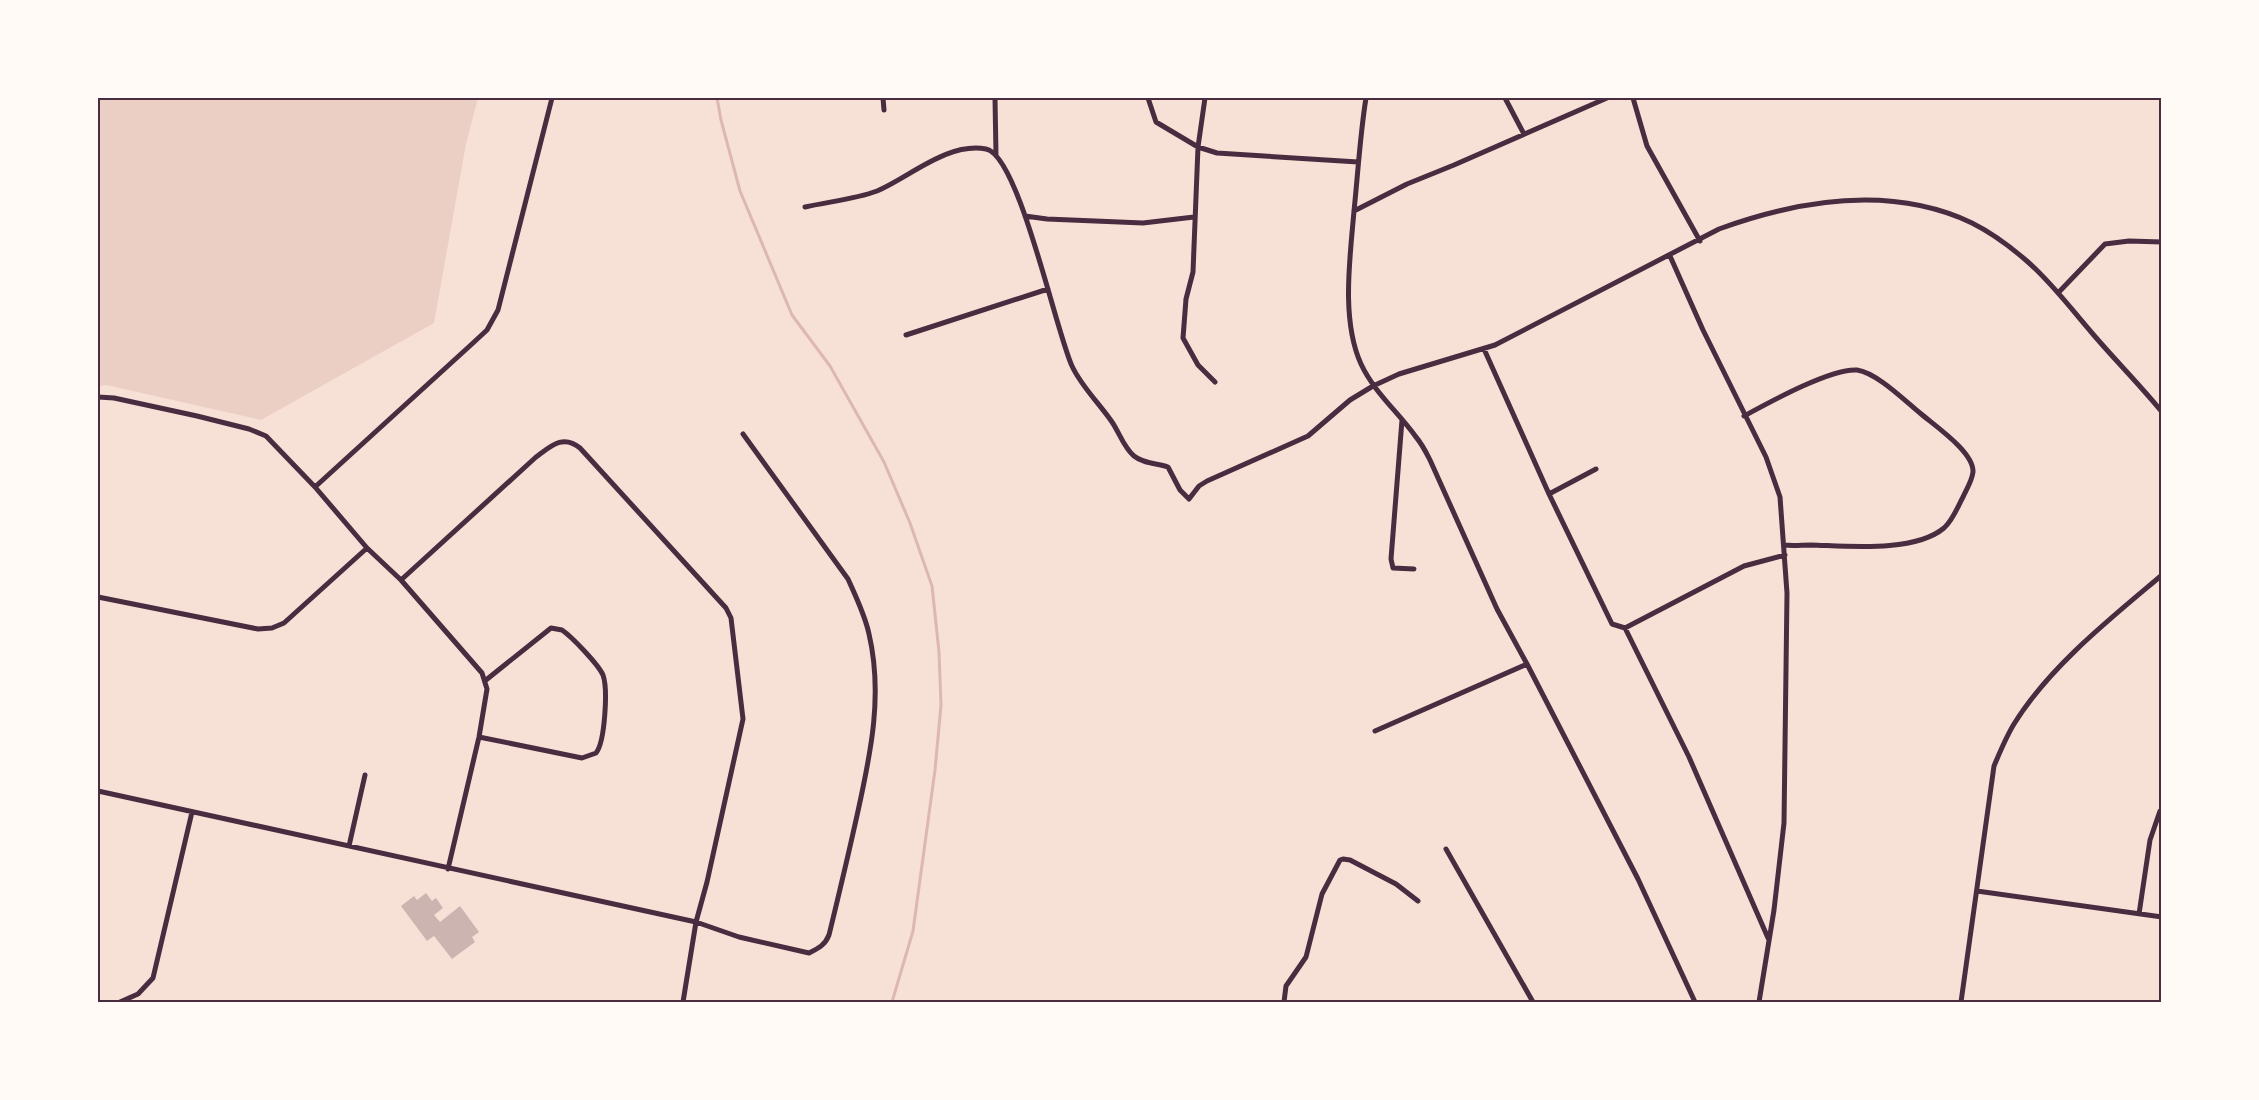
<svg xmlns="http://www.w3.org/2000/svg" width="2259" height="1100" viewBox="0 0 2259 1100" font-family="'Roboto Condensed',sans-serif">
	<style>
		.green { fill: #ebcfc5 }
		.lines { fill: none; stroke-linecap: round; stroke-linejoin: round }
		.stream { stroke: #dcb8b0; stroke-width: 3 }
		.building { fill: #ccb4b1 }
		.minor { stroke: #4a2c40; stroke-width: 5 }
		.neatline { fill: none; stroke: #4a2c40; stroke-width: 2 }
	</style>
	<rect width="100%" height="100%" fill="#f7e1d7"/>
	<!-- green -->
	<path class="green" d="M98,98H478L466,144L434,323L261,420L106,385L98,386Z"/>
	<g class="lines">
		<!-- stream -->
		<path class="stream" d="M717,98L721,120L740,191L792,315L830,366L884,462L910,523L932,586L939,652L941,705L935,770L913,931L892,1002"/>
	</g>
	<!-- building -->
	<path class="building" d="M426,893L432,901L436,898L443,908L434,915L440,922L460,906L479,932L472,937L475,942L452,959L434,936L427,941L401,906L414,896L417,900Z"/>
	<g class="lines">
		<!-- minor -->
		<path class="minor" d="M883,98L884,110
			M995,98L996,155
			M1148,98L1156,122L1198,147L1217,153L1358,162
			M1205,98L1198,147L1193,272L1186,299L1183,338L1198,365L1215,382
			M1366,98C1360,135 1358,173 1354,211C1350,258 1341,320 1361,364C1374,392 1398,412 1416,437C1422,444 1426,452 1430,460L1497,609L1527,664L1638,879L1695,1002
			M1505,98L1524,134
			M1633,98L1647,146L1700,241
			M805,207C827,202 856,199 877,191C910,177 947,142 986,149C1019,155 1056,332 1072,366C1081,386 1099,403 1112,422C1119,432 1124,448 1134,456C1144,464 1156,463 1168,467L1180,490L1189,499L1199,486L1207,481L1308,436L1350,400L1373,386L1399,374L1495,345L1719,229C1799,200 1892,185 1972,223C1992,233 2012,248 2028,262C2052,283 2072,310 2092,333C2115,360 2140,385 2162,412
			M1354,211L1407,184L1454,165L1607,98
			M1025,216L1047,219L1143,223L1194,217
			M1670,256L1703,330L1766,457L1780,497L1787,593L1784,823L1774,910L1759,1002
			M2058,293L2105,244L2129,241L2162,242
			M906,335L1048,289
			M1484,349L1549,494L1612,624L1625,628L1744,566L1785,555
			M98,397L114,398L197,416L249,429L266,436L315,487L367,548L401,580L482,673L487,689L479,737L448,869
			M1744,416C1768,403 1831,368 1857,370C1877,373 1904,400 1920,413C1935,426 1974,452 1973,472C1972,481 1966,490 1963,497C1957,508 1953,520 1944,528C1914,553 1847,546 1811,545C1802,545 1793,546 1784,545
			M1402,420L1391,559L1393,568L1414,569
			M315,487L473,343L487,330L498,310L552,98
			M1549,494L1596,469
			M401,580L536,457C551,446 563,434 580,448L726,608L731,618L743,719L707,882L696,922L683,1002
			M98,597L258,629L272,628L284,623L367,548
			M1625,628L1689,757L1768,938
			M1375,731L1527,664
			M479,737L582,758L596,753C605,742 608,689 603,675C598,664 572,637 562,630L551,628L486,680
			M98,791L696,922L739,937L809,953C819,948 825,945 829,935C839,894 849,852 858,811C871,752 883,694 869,634C865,615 856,597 848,579L743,434
			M349,846L365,775
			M1446,849L1533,1002
			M1977,891L2162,917
			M2139,914L2150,840L2160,811
			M120,1002L138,994L153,978L192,812
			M1284,1002L1286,986L1306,957L1322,894L1340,860L1343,859L1350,860L1396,884L1418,901
			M1961,1002L1994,766C2000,752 2006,737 2014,724C2049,667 2111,618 2162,575"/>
	</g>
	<!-- border -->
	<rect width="2259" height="1100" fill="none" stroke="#fffaf5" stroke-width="198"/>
	<rect x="99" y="99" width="2061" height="902" class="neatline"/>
</svg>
